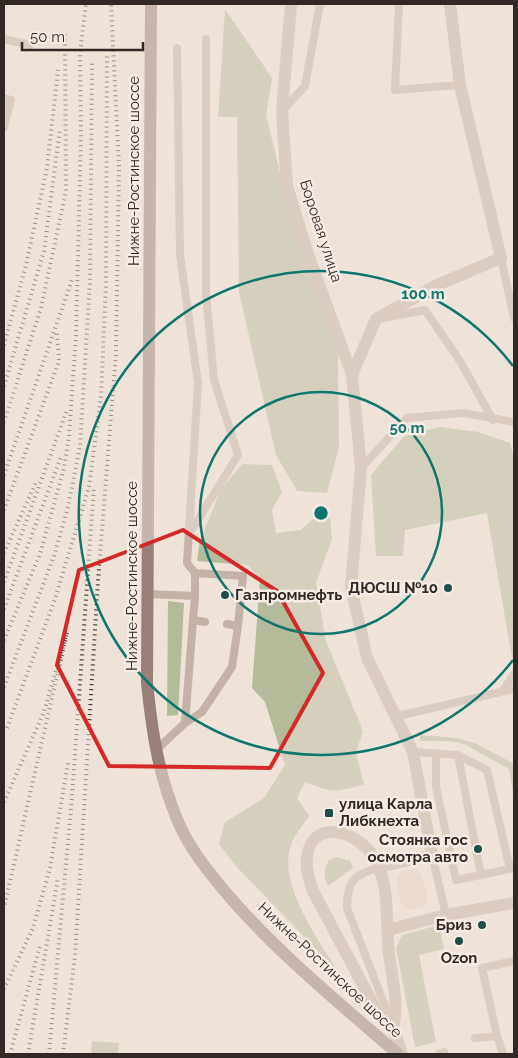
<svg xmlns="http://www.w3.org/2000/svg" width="518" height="1058" viewBox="0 0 518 1058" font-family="Raleway,sans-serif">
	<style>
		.green { fill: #b4bb9b }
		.plaza { fill: #e4d1c2 }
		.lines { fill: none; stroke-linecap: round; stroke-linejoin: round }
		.lane { stroke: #c4b1a7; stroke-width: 8 }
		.street { stroke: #c4b1a7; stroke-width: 12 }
		.secondary { stroke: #988079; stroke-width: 12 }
		.rail { stroke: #322926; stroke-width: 4; stroke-dasharray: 1 4; stroke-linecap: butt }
		.marked { fill: none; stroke: #d62828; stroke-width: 4; stroke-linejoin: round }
		.ring { fill: none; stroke: #0f766e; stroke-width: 2.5 }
		.poi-dot { fill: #214e4c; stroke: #f6ece5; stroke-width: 2 }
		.labels { text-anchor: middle; stroke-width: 5; stroke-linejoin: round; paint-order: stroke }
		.street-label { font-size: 15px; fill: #322926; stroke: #f6ece5 }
		.poi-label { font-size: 15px; font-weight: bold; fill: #322926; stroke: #f6ece5; text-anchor: end }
		.centre { fill: #0f766e; stroke: #f6ece5; stroke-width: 2.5 }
		.ring-label { font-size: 15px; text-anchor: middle; font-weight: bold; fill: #0f766e; stroke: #f6ece5; stroke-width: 5; stroke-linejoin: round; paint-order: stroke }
	</style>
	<rect width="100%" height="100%" fill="#eee2d9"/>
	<!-- green -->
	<path class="green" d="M225,9L272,78L266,115L291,218L338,355L339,447L327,493L297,491L276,455L239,292L237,117H218Z
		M440,427L478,432L510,443L514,460V655L512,658L487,513L405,530L403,556H376L371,475L404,436Z
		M242,464L272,465L282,492L272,510L276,533L301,530L317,515H330L332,539L316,583L326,641L363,731L356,753L364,784C335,793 333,793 305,782L297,798L309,816C304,824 296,833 292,842C275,882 319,940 339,973L235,865L219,844L225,822L264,798L285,765L265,702L252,688L260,580L248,565L197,561L200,541L221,489Z
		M168,601L184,603L178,715L167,716Z
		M420,735L457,738L475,743L514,764V799L509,769L464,744L449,741H420Z
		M337,857L350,861L353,868L328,886C323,876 324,869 329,860Z
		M439,925L444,949L419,955L436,1042L415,1047L396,948L402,935Z
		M92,1041L119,1043L118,1054H91Z"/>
	<!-- plaza -->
	<path class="plaza" d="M415,869L422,875L428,899L423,907L409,910L401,904L396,880L401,871Z"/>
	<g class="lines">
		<!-- lane -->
		<path class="lane" d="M399,4L395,90L460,85
			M4,39L30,45
			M177,48L180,255L198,383L187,563L195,573
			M4,98L11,100L4,127
			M282,111L305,86L320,4
			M501,258L514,318
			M384,318L425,310L460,361L493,420
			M361,468L407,418L463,413L514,422
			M191,531L238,455L214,380L206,294V39
			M148,594L195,596L193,620L205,622
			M195,596V573L243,576L238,626
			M503,691L514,674
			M398,716L514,689
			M185,723L193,620
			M155,751L185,723L202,712L232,667L238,626L227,624
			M413,752L458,755L481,875
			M436,753V787L456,880L510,869L487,770L458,755
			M432,855L446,915
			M379,867C354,876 347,879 347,908L392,1024
			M475,1038L497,1036
			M439,1054L444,1052
			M503,1054L497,1036L482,968L514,961"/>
		<!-- street -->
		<path class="street" d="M291,4L282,111L287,186L307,251L352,375
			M379,867L432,855L413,752L367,658L351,587L361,468L352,375L376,319L437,285L501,258L460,85L450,4
			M388,930L446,915L514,903
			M393,1028C400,1000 390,973 388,944C386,914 390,878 370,852C353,830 311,819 307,858C305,869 310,881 313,891L380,1017L393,1028L402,1054"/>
		<!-- secondary -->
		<path class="secondary" d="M151,4L147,683C152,731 158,773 177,819C188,847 208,871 227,894C278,953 339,1003 398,1054"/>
		<!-- rail -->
		<path class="rail" d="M4,345L26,265L47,168L58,70
			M4,386L44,251L60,129
			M4,422L41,308L66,191L65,34
			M4,475L73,277
			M4,510L59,361L57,333
			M4,553L37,480
			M4,582L67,410
			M4,609L61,457
			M4,640L40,554L64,468L69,436L76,336L81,135L80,53L86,4
			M4,687L54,556L68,507L80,446L90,281L92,61
			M7,728L55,599L89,487L101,396L106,283L107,54
			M4,802L44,712L67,632L4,908
			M4,989L33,928L50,868L68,763
			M10,1054L40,946
			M28,1054L58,878
			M49,1054L72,797L94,486
			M63,1054L75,955L98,581L116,353L119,166L111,4"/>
	</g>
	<!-- marked area -->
	<path d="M0 0H518V1058H0ZM183,530L277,591L323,673L270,768L109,766L57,665L79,570Z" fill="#eee2d9" fill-opacity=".55" fill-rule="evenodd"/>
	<path class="marked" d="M183,530L277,591L323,673L270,768L109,766L57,665L79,570Z"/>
	<!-- distance rings -->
	<g class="ring">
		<circle cx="321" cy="513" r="121"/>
		<path d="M513 660A242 242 0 1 1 513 366"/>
	</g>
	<!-- markers -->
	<g class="poi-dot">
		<circle cx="448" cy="588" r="5"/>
		<circle cx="225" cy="595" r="5"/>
		<rect x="324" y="808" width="10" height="10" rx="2.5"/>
		<circle cx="478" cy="849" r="5"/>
		<circle cx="482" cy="925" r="5"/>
		<circle cx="459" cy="941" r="5"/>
	</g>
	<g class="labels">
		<!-- street labels -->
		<g class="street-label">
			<text transform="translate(134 171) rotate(-90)" y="5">Нижне-Ростинское шоссе</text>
			<text transform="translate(321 231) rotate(72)" y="5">Боровая улица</text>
			<text transform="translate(132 576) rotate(-90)" y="5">Нижне-Ростинское шоссе</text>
			<text transform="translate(330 970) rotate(43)" y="5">Нижне-Ростинское шоссе</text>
		</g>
		<!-- poi labels -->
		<g class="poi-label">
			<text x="438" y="593">ДЮСШ №10</text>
			<text x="235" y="600" text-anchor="start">Газпромнефть</text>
			<text x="339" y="809" text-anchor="start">улица Карла<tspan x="339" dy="17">Либкнехта</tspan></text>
			<text x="468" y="845">Стоянка гос<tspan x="468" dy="17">осмотра авто</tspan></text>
			<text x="472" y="930">Бриз</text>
			<text x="459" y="963" text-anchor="middle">Ozon</text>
		</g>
	</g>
	<circle cx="321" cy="513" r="8" class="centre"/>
	<g class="ring-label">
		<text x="423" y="299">100 m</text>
		<text x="407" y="433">50 m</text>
	</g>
	<!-- border -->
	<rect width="518" height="1058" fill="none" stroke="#322926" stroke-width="10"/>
	<!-- scale -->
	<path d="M22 42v8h121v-8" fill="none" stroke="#322926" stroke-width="2.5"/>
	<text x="30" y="42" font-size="15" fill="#322926" stroke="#f6ece5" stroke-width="4" paint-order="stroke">50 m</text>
</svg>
